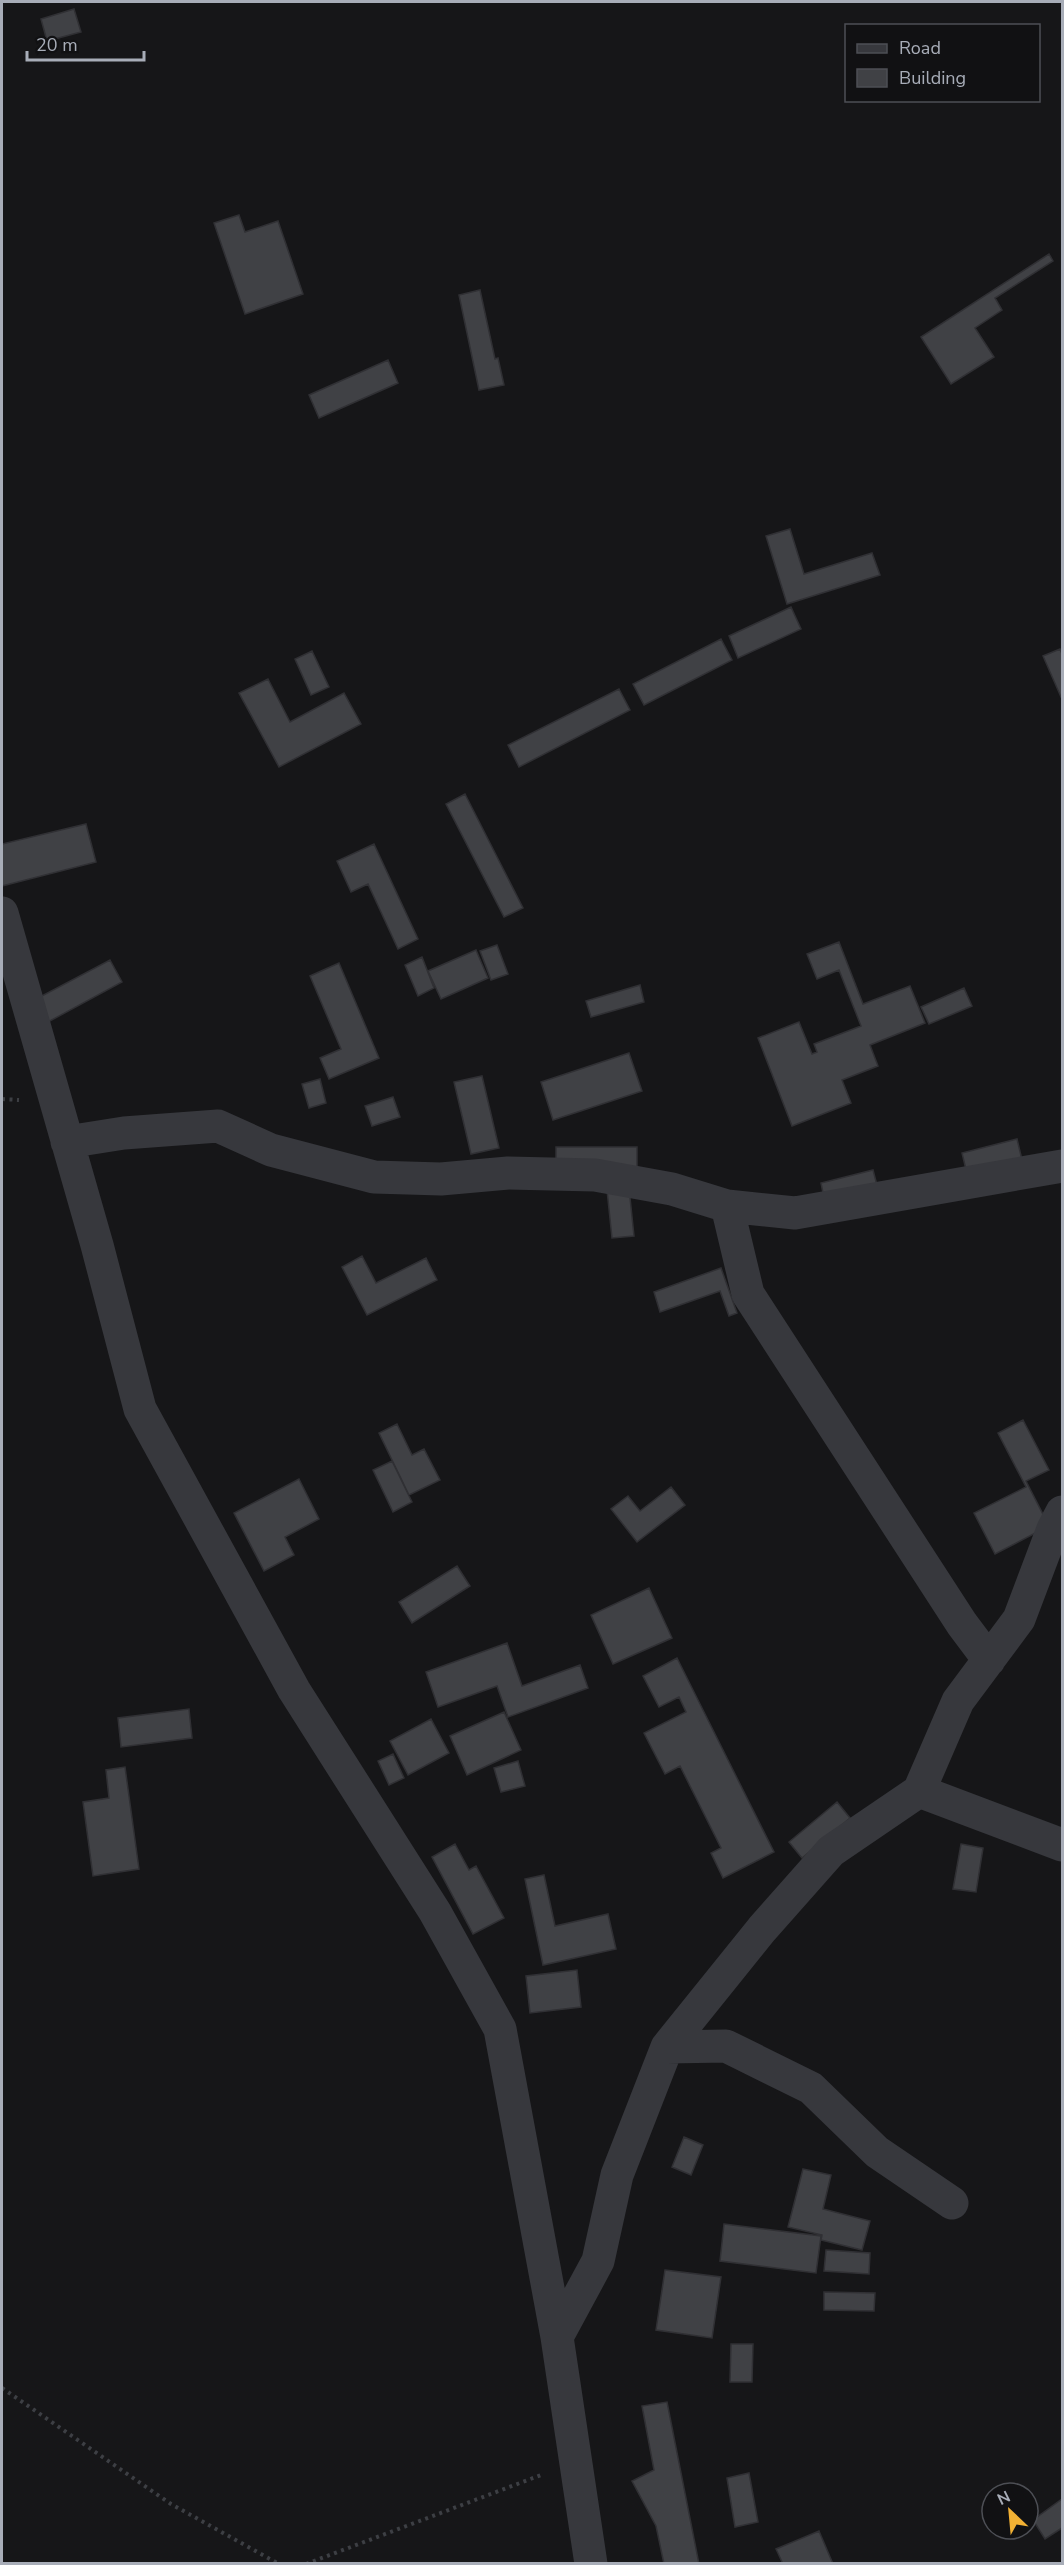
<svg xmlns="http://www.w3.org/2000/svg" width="1064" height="2565" viewBox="0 0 1064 2565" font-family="'Nunito Sans',sans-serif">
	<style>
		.building { fill: #404145; stroke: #303034; stroke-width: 1.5 }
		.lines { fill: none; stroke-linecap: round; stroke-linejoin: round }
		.path { stroke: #3d3f44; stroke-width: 4; stroke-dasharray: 3 4.5; stroke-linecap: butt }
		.minor { stroke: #37383d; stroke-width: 33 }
	</style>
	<rect width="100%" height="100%" fill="#161618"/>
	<!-- building -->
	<path class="building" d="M74,9L81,32L47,41L41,19Z
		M239,215L245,232L278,221L303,294L245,314L214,223Z
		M1049,254L1053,261L995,298L1002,310L975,328L994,357L951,384L921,337Z
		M480,290L495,359L498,358L504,385L479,390L459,295Z
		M388,360L398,383L319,418L309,395Z
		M790,529L804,574L872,553L880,575L787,604L766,536Z
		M791,607L801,629L738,658L729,636Z
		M721,639L732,660L644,705L633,684Z
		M1060,649L1062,654V696L1061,697L1043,656Z
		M312,651L329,687L311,695L295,659Z
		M268,679L290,722L344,693L361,724L279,767L239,693Z
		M619,689L630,710L519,767L508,745Z
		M465,794L523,908L504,917L446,804Z
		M86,824L96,862L2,886V844Z
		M374,844L418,939L398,949L368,884L351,892L337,861Z
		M839,942L863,1004L910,986L925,1023L870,1045L878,1066L842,1080L851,1103L792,1126L758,1038L799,1022L812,1054L817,1052L814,1044L861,1026L839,970L817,979L807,954Z
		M497,945L508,974L491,980L480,951Z
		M476,950L488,978L441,999L428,971Z
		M422,957L434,988L418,996L405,965Z
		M110,960L122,982L48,1022L36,999Z
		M339,963L379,1058L329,1079L320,1058L341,1049L310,976Z
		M640,985L644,1002L591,1017L586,1001Z
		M964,988L972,1006L929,1024L921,1007Z
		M629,1053L642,1091L553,1120L541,1082Z
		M482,1076L499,1148L471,1154L454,1082Z
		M320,1079L326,1103L309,1108L302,1084Z
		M393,1097L400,1117L372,1126L365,1106Z
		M1017,1139L1023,1164L968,1178L962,1153Z
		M556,1147H637V1167H556Z
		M873,1170L878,1189L825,1203L821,1183Z
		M629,1188L634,1236L612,1238L607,1190Z
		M362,1256L376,1283L426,1258L437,1280L367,1315L342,1267Z
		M721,1268L737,1313L729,1316L720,1291L660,1312L654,1292Z
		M1023,1420L1049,1470L1026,1481L1049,1526L995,1554L974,1513L1026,1487L998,1433Z
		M397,1424L412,1455L424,1449L440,1480L409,1495L379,1433Z
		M392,1461L412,1502L393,1512L373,1470Z
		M299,1479L319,1519L285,1537L294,1555L264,1571L234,1513Z
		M671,1487L685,1505L637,1542L611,1509L628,1496L640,1511Z
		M457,1566L470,1586L412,1623L399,1602Z
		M649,1588L672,1638L613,1664L591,1615Z
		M507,1643L522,1686L580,1665L588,1688L508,1717L497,1686L438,1707L426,1672Z
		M677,1658L774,1852L723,1878L711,1853L721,1848L680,1766L665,1774L644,1733L686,1712L679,1697L659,1707L643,1676Z
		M189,1709L192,1738L121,1747L118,1718Z
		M504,1712L521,1750L467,1775L450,1736Z
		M431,1719L449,1753L408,1775L390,1741Z
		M393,1754L404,1778L389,1785L378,1761Z
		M518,1761L525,1786L501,1792L494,1768Z
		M125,1767L139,1869L93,1876L83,1802L109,1798L106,1770Z
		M837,1802L850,1818L802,1858L789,1842Z
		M455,1844L469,1870L476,1866L504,1918L473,1934L432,1857Z
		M961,1844L983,1848L976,1892L953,1889Z
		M544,1875L555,1926L608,1914L616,1949L543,1965L525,1879Z
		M577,1970L581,2007L530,2013L526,1976Z
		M684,2137L703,2145L691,2175L672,2167Z
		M803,2169L831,2175L823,2209L870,2221L862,2250L821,2240L822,2235L788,2227Z
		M724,2224L821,2236L816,2273L720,2261Z
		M826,2250L870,2253L869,2274L824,2271Z
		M665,2270L721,2277L712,2338L656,2330Z
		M824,2292L875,2293L874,2311L824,2310Z
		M731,2344H753L752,2382H730Z
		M667,2402L699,2564H664L656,2526L632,2481L654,2470L642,2406Z
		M749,2473L758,2522L735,2527L727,2478Z
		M1062,2499V2528L1045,2539L1033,2520Z
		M819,2531L833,2564H783L776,2549Z"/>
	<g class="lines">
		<!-- path -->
		<path class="path" d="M2,1099L19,1100
			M2,2388L171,2504L279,2564
			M306,2564L541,2475"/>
		<!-- minor -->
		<path class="minor" d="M2,913L97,1245L140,1409L294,1690L435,1912L500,2029L557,2337L591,2564
			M67,1142L124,1133L218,1126L271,1150L374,1177L441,1179L508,1173L595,1175L672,1189L727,1206L795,1213L1062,1166
			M727,1206L748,1294L962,1624L989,1660
			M919,1791L1062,1845
			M667,2047L726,2046L811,2088L877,2152L952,2203
			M557,2337L598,2261L617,2175L667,2047L762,1929L831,1851L919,1791L958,1701L1019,1619L1053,1529L1062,1512"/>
	</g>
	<!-- border -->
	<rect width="1064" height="2565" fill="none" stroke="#a8adb8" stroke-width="6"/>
	<!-- legend -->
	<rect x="845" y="24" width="195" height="78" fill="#111113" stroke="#4d4f55" stroke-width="1.5"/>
	<rect x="857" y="44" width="30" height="9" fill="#37383d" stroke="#4d4f55" stroke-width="1.5"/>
	<text x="899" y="54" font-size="18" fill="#a8adb8">Road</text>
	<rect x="857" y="69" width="30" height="18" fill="#404145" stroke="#4d4f55" stroke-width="1.5"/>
	<text x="899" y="84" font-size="18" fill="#a8adb8">Building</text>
	<!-- north arrow -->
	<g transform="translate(1010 2511) rotate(334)"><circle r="28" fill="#111113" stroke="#4d4f55" stroke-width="1.5"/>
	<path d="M0-4.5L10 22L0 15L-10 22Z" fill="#f2b134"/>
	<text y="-9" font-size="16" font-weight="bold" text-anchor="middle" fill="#a8adb8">N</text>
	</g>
	<!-- scale -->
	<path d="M27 51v9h117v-9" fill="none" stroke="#a8adb8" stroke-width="3"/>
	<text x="36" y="51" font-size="18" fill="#a8adb8" stroke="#111113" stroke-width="4.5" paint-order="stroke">20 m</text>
</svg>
